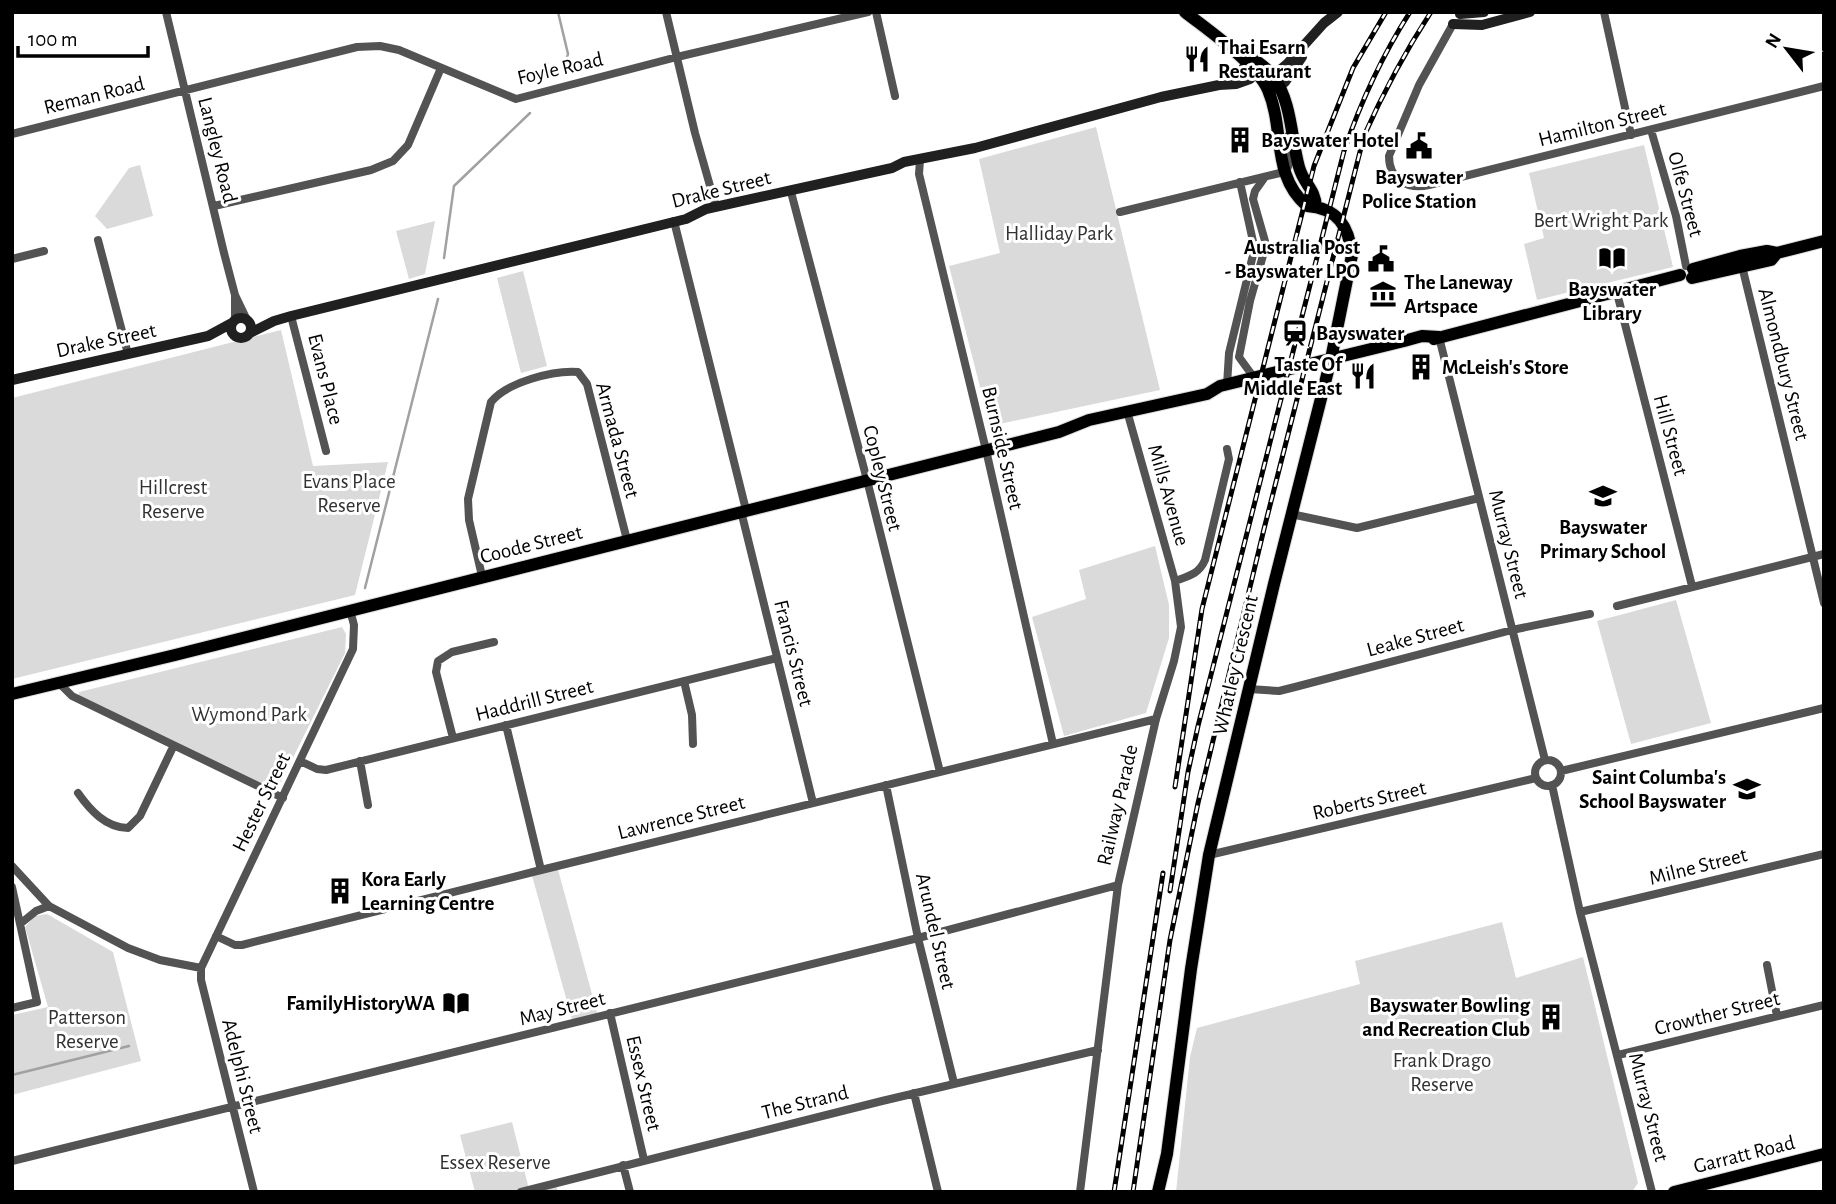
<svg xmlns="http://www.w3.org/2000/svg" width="1836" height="1204" viewBox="0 0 1836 1204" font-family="'Alegreya Sans',sans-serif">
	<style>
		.green { fill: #dadada }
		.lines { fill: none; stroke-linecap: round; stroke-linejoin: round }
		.stream { stroke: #a1a1a1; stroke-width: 2.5 }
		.primary-casing { stroke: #dbdbdb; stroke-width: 14 }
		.street { stroke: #535353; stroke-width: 8 }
		.secondary { stroke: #202020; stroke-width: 10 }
		.primary { stroke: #000; stroke-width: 12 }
		.rail-casing { stroke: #000; stroke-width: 5 }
		.rail { stroke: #fff; stroke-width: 2.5; stroke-dasharray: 8; stroke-linecap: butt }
		.labels { text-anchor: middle; stroke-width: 6; stroke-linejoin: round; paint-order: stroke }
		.poi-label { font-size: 21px; font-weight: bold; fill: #000; stroke: #fff; text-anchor: start }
		.street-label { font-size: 21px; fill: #000; stroke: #fff }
		.park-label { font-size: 21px; fill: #313131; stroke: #fff }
	</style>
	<rect width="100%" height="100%" fill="#fff"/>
	<!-- green -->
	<path class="green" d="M1096,127L1160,390L990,426L949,266L1000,253L979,159Z
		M1644,145L1673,267L1537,300L1524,244L1544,238L1529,173Z
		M140,165L153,216L107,229L95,216L129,168Z
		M435,221L425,274L409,279L396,231Z
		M523,271L547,366L521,373L497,278Z
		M281,330L313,466L388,462L355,595L12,679V398Z
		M1155,546L1169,605V638L1146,713L1064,736L1032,617L1086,599L1079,570Z
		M1676,600L1711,723L1631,744L1597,621Z
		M342,627L346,634L345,653L278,788L267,789L78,700L79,692Z
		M557,866L598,1016L573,1023L531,872Z
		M47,914L113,952L141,1061L12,1095V1015L48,1007L25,927L35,916Z
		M1502,922L1516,978L1583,957L1638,1183L1632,1192H1176L1190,1057L1197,1028L1360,984L1355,961Z
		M512,1122L529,1189L556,1183L558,1192H475L460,1135Z"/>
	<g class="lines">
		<!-- stream -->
		<path class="stream" d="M558,12L568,54L564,67
			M444,258L454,186L530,113
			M365,588L438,299
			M12,1075L129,1046"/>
		<!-- primary casing -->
		<g class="primary-casing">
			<path id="primary" d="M1252,58C1259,63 1268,69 1273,76C1292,102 1291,138 1299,167C1304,185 1315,188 1316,207
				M1693,269L1740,256L1767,251L1777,253L1824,241
				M1692,278L1771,260L1777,253
				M1434,339L1680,275
				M12,694L175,655L1059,432L1089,420L1207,394L1220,386L1404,341L1422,336L1439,337
				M1158,1192L1167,1154L1191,969L1209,855L1274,584L1331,359L1352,255C1349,227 1338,208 1307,206C1271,175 1285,130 1268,90C1256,63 1209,31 1185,12
				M1674,1192L1824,1154"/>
		</g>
		<!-- street -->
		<path class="street" d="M166,12L224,253L235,295L246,318
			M666,12L695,133L716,207
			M876,12L895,96
			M1604,12L1631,135
			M1453,24L1419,85L1389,156C1389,180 1408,190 1429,185L1824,86
			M1651,130L1676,216L1686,266
			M12,134L357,47L380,46L399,50L516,99L677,57L868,12
			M920,160L919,174L986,450L1053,744
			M791,192L867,480L940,772
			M214,206L371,170L393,161L408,145L441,68
			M1120,212L1284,172C1294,163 1289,150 1287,137L1290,134
			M674,221L746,510
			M98,240L128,354
			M12,259L44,251
			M1741,262L1824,603
			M1617,293L1692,586
			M291,316L326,451
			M235,320V295
			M1439,337L1545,760
			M1255,379L1239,357L1250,301L1264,252L1265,241L1253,199L1255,191L1265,177
			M1227,385L1229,353L1253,255L1254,246L1240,182
			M741,511L813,803
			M1291,514L1357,528L1479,498
			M482,576L469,520L468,499L491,402C507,382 554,370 578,372L587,384L627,540
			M1175,581C1189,576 1199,574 1205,560L1229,459L1227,449
			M1617,606L1824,554
			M684,681L692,715L693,744
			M59,683L72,696L283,798
			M1249,689L1279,691L1295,687L1512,630L1590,614
			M506,725L541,870
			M453,738L436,672L438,661L452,652L494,642
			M1535 773a13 13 0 1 1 26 0a13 13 0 1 1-26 0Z
			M300,761L317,769L326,770L777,658
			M360,761L368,805
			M1561,771L1824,708
			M886,785L918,938L954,1083
			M1552,785L1580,912L1652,1192
			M78,793C90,810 106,828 128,828L140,816L173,747
			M1209,855L1536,778
			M12,866L49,906L128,948L160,960L201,968
			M12,887L37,1002L12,1008
			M1580,912L1824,854
			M20,924L36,911L49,906
			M216,936L235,945H242L537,871L1156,719
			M1767,965L1777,1016
			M610,1013L644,1160
			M1618,1055L1824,1005
			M914,1093L938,1192
			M12,1161L918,938L1118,885
			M623,1165L630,1192
			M254,1192L201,980V968L353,649L354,625L350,610
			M521,1192L882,1101L1098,1050
			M1080,1192L1118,885L1156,719L1174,661L1181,627L1175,581L1129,418"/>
		<!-- secondary -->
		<path class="secondary" d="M1460,14L1484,12
			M1453,24L1482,25L1530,12
			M1268,80L1287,64L1324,23L1338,12
			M1219,85L1242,70L1251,58
			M1274,89L1285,82L1302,57
			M231 328a10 10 0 1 1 20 0a10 10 0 1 1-20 0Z
			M250,333L274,321L291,316L686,219L706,209L892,168L904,162L975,148L1161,97L1219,85L1236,84L1250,79L1261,68
			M12,380L208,336L232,323"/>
		<!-- primary -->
		<use href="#primary" class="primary"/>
		<!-- rail casing -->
		<g class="rail-casing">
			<path id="rail" d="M1175,787L1202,609L1314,166L1353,68L1386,12
				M1170,891L1188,772L1198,726L1344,151C1361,101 1382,56 1410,12
				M1114,1192L1163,873
				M1133,1192L1170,940L1198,803L1264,529L1364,136C1383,93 1405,52 1431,12"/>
		</g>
		<!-- rail -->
		<use href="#rail" class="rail"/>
	</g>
	<!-- icons -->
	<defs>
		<g id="restaurant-bare" transform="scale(2.1)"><path d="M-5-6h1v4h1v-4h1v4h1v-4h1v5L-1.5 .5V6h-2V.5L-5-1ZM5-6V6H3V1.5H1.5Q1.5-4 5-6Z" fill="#000" stroke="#fff" stroke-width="2.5" paint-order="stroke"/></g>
		<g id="building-bare" transform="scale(2.1)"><path d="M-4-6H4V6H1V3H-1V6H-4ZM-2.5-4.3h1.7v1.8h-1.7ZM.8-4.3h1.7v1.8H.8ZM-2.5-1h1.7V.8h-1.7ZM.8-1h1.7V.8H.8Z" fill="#000" stroke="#fff" stroke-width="2.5" paint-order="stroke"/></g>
		<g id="civic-bare" transform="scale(2.1)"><path d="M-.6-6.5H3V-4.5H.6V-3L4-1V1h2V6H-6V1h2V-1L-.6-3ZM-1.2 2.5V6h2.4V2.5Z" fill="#000" stroke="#fff" stroke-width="2.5" paint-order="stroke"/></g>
		<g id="library-bare" transform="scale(2.1)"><path d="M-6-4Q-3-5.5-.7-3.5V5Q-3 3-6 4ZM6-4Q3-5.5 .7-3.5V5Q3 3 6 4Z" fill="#000" stroke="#fff" stroke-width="2.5" paint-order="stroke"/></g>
		<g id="museum-bare" transform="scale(2.1)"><path d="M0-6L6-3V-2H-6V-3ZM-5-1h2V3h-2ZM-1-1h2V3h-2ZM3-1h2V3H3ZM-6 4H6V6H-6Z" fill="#000" stroke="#fff" stroke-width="2.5" paint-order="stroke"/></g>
		<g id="station-bare" transform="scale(2.1)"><path d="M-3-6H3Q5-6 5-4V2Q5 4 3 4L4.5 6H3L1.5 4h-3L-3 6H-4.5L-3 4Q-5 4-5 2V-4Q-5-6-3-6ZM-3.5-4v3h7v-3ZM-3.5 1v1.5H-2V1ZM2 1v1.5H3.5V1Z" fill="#000" stroke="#fff" stroke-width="2.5" paint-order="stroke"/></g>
		<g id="school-bare" transform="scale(2.1)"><path d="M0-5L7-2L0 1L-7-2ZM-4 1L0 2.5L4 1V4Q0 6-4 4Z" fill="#000" stroke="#fff" stroke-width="2.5" paint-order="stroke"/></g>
	</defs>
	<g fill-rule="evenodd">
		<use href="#restaurant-bare" x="1197" y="59"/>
		<use href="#building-bare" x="1240" y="140"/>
		<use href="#civic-bare" x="1419" y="146"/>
		<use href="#library-bare" x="1612" y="258"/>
		<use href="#civic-bare" x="1381" y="259"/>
		<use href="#museum-bare" x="1383" y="294"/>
		<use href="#station-bare" x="1295" y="333"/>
		<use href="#building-bare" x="1421" y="367"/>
		<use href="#restaurant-bare" x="1363" y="376"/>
		<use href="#school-bare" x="1603" y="496"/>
		<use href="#school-bare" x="1747" y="789"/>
		<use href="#building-bare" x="340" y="891"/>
		<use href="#library-bare" x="456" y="1003"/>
		<use href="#building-bare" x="1551" y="1017"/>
	</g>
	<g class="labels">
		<!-- poi labels -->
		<g class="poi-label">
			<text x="1218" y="54">Thai Esarn<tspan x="1218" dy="24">Restaurant</tspan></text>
			<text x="1261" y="147">Bayswater Hotel</text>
			<text x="1419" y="184" text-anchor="middle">Bayswater<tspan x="1419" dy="24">Police Station</tspan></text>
			<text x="1360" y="254" text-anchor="end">Australia Post<tspan x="1360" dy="24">- Bayswater LPO</tspan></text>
			<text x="1404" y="289">The Laneway<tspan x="1404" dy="24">Artspace</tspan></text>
			<text x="1612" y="296" text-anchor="middle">Bayswater<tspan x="1612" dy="24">Library</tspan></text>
			<text x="1316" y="340">Bayswater</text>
			<text x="1342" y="371" text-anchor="end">Taste Of<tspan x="1342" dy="24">Middle East</tspan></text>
			<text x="1442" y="374">McLeish's Store</text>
			<text x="1603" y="534" text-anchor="middle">Bayswater<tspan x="1603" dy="24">Primary School</tspan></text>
			<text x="1726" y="784" text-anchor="end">Saint Columba's<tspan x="1726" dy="24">School Bayswater</tspan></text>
			<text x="361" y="886">Kora Early<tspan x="361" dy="24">Learning Centre</tspan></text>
			<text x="435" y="1010" text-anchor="end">FamilyHistoryWA</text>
			<text x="1530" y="1012" text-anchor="end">Bayswater Bowling<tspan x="1530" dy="24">and Recreation Club</tspan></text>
		</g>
		<!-- street labels -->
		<g class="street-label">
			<text transform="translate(560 68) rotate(-13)" y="7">Foyle Road</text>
			<text transform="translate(94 95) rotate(-14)" y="7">Reman Road</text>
			<text transform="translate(1602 124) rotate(-14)" y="7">Hamilton Street</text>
			<text transform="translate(218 150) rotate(76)" y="7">Langley Road</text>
			<text transform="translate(721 189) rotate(-14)" y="7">Drake Street</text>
			<text transform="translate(1686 194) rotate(75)" y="7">Olfe Street</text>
			<text transform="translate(106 340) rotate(-12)" y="7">Drake Street</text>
			<text transform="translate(1784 364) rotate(76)" y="7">Almondbury Street</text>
			<text transform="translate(326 379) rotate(76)" y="7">Evans Place</text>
			<text transform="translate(1671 435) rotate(75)" y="7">Hill Street</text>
			<text transform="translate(618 440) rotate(75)" y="7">Armada Street</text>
			<text transform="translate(1003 448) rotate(77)" y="7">Burnside Street</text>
			<text transform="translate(883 478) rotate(76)" y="7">Copley Street</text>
			<text transform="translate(1169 495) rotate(74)" y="7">Mills Avenue</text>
			<text transform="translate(531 544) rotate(-14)" y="7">Coode Street</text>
			<text transform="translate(1509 544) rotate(76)" y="7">Murray Street</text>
			<text transform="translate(1415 637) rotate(-15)" y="7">Leake Street</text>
			<text transform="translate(794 653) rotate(76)" y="7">Francis Street</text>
			<text transform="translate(1235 665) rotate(-77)" y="7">Whatley Crescent</text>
			<text transform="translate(534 700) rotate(-14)" y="7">Haddrill Street</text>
			<text transform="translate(1369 800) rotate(-13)" y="7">Roberts Street</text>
			<text transform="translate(261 802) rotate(-64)" y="7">Hester Street</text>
			<text transform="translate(1117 805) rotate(-77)" y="7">Railway Parade</text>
			<text transform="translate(681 817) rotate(-14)" y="7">Lawrence Street</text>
			<text transform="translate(1698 866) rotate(-14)" y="7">Milne Street</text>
			<text transform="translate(936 931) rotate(77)" y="7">Arundel Street</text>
			<text transform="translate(562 1008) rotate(-14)" y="7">May Street</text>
			<text transform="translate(1717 1013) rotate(-14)" y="7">Crowther Street</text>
			<text transform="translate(243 1076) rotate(76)" y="7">Adelphi Street</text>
			<text transform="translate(644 1083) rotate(77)" y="7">Essex Street</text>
			<text transform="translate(805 1102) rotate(-14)" y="7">The Strand</text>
			<text transform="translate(1649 1107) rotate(76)" y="7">Murray Street</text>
			<text transform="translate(1744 1154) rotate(-14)" y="7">Garratt Road</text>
		</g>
		<!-- park labels -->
		<g class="park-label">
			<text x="1601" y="227">Bert Wright Park</text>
			<text x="1059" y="240">Halliday Park</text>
			<text x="349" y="488">Evans Place<tspan x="349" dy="24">Reserve</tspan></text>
			<text x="173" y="494">Hillcrest<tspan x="173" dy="24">Reserve</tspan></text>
			<text x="249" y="721">Wymond Park</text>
			<text x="87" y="1024">Patterson<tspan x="87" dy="24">Reserve</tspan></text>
			<text x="1442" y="1067">Frank Drago<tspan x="1442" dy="24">Reserve</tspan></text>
			<text x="495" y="1169">Essex Reserve</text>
		</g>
	</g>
	<!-- border -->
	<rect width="1836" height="1204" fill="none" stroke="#000000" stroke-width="28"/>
	<!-- north arrow -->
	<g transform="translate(1787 49) rotate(301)" stroke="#ffffff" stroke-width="5" paint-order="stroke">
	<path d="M0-5L12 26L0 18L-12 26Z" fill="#000000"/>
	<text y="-10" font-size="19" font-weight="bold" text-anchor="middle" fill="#000000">N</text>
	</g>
	<!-- scale -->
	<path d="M18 46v10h130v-10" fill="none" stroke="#000000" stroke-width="3.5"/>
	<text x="28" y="46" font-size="21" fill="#000000" stroke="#ffffff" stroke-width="5" paint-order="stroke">100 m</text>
</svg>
